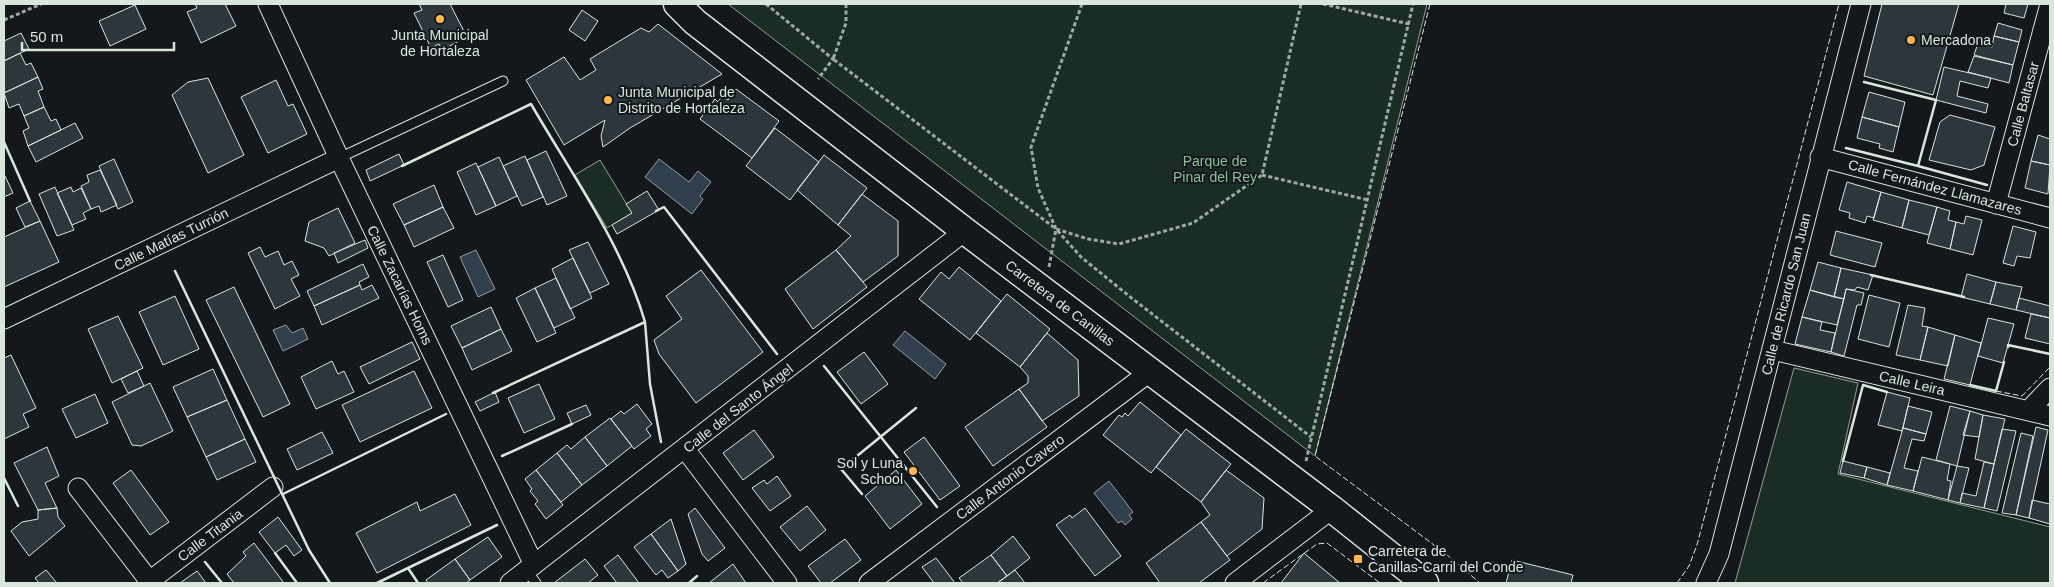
<svg xmlns="http://www.w3.org/2000/svg" width="2054" height="587" viewBox="0 0 2054 587" font-family="Arial,sans-serif">
	<style>
		.green { fill: #1a2d24; stroke: #939e99 }
		.water { fill: #2f3f4d; stroke: #939e99 }
		.building { fill: #2c363c; stroke: #d8e6dc }
		.lines { fill: none; stroke-linecap: round; stroke-linejoin: round }
		.lane-casing { stroke: #d8e6dc; stroke-width: 11 }
		.street-casing { stroke: #d8e6dc; stroke-width: 21 }
		.secondary-casing { stroke: #d8e6dc; stroke-width: 29 }
		.path { stroke: #9da8a2; stroke-width: 3; stroke-dasharray: 4 2.5; stroke-linecap: butt }
		.lane { stroke: #14181c; stroke-width: 9 }
		.street { stroke: #14181c; stroke-width: 19 }
		.secondary { stroke: #14181c; stroke-width: 26 }
		.fence { stroke: #d8e6dc; stroke-width: 1; stroke-dasharray: 6 2.5; stroke-linecap: butt }
		.wall { stroke: #d8e6dc; stroke-width: 2.5 }
		.poi-dot { fill: #ffb74d; stroke: #14181c; stroke-width: 2 }
		.labels { text-anchor: middle; stroke-width: 4; stroke-linejoin: round; paint-order: stroke }
		.poi-label { font-size: 14px; fill: #d8e6dc; stroke: #14181c; text-anchor: start }
		.street-label { font-size: 14px; fill: #d8e6dc; stroke: #14181c }
		.park-label { font-size: 14px; fill: #8ac095; stroke: #14181c }
	</style>
	<rect width="100%" height="100%" fill="#14181c"/>
	<!-- green -->
	<path class="green" d="M728,4H1427L1315,456Z
		M600,160L632,213L607,228L575,175Z
		M1794,368L1858,383L1838,474L2050,527V583H1735Z"/>
	<!-- water -->
	<path class="water" d="M659,159L689,182L698,171L711,182L700,196L703,199L692,214L645,177Z
		M476,250L495,289L478,297L460,257Z
		M286,325L292,333L303,328L308,339L283,351L273,330Z
		M905,331L946,364L935,379L893,345Z
		M1109,481L1133,512L1129,515L1132,519L1125,525L1122,521L1118,523L1094,493Z"/>
	<!-- building -->
	<path class="building" d="M195,4H225L236,26L201,43L187,12L197,8Z
		M419,4H450L467,37L442,50L439,44L431,48L414,13L422,10Z
		M1882,4H1959L1933,95L1864,76Z
		M2006,4H2028L2024,18L2004,13Z
		M135,5L146,29L110,46L99,21Z
		M582,10L598,21L585,41L569,30Z
		M1998,23L2022,30L2019,42L1994,36Z
		M658,24L722,74L630,128L603,147L601,136L605,120L564,145L526,80L564,57L580,80L596,70L590,59L641,28L649,32Z
		M21,33L29,49L4,61V41Z
		M1994,36L2019,42L2013,65L1974,55L1978,43L1992,47Z
		M20,53L26,65L31,63L38,77L4,93V61Z
		M1974,56L2013,65L2009,83L1968,72Z
		M1944,67L1991,78L1988,88L1960,81L1957,96L1988,104L1986,113L1936,100Z
		M38,77L43,89L38,91L44,107L24,116L19,104L9,108L4,93Z
		M208,78L244,155L208,173L172,95L188,82Z
		M276,80L288,106L293,104L307,134L268,153L241,97Z
		M736,89L779,121L752,158L700,119L715,99L718,102L722,96L728,100Z
		M1869,92L1905,102L1899,127L1862,117Z
		M44,107L51,121L56,119L61,130L28,146L23,131L29,128L24,116Z
		M1950,115L1995,127L1984,165L1971,170L1929,160L1940,122Z
		M1862,117L1899,127L1893,152L1879,148L1880,144L1857,138Z
		M75,123L83,138L36,162L28,146Z
		M775,128L819,162L790,200L746,166Z
		M2038,135L2050,139V165L2031,161Z
		M546,151L567,196L547,205L527,160Z
		M399,154L404,165L370,181L366,170Z
		M824,155L867,188L838,225L797,190Z
		M525,156L543,197L522,206L503,166Z
		M499,157L517,196L496,206L478,167Z
		M114,159L133,202L118,209L99,166Z
		M2031,161L2050,165L2048,194L2025,188Z
		M476,163L496,206L476,215L457,172Z
		M100,170L117,205L101,212L99,206L91,209L81,186L89,182L87,175Z
		M4,174L13,193L4,197Z
		M1847,182L1881,192L1874,218L1867,216L1865,223L1849,218L1850,213L1839,210Z
		M434,185L443,207L404,225L393,204Z
		M55,187L74,230L57,236L39,194Z
		M71,187L73,192L81,188L91,209L83,213L86,219L72,225L57,193Z
		M647,191L659,210L617,234L612,225L632,213L626,204Z
		M1881,192L1909,200L1902,228L1873,220Z
		M862,194L898,221V256L863,282L836,250L851,236L838,225Z
		M1909,200L1937,207L1929,235L1902,228Z
		M30,201L40,221L25,227L16,208Z
		M443,207L454,228L414,247L404,225Z
		M1937,207L1950,211L1948,220L1956,222L1950,249L1927,243Z
		M338,208L355,243L329,256L324,248L305,241L309,222Z
		M1966,216L1982,220L1973,255L1950,249L1956,222L1964,224Z
		M40,221L59,262L4,287V237Z
		M2013,226L2036,232L2030,258L2017,256L2014,266L2003,263Z
		M1836,231L1882,243L1875,267L1830,255Z
		M365,240L368,248L338,263L334,253Z
		M588,242L609,284L590,293L569,250Z
		M260,247L265,257L278,251L284,265L292,261L299,275L291,279L300,296L275,309L248,253Z
		M836,250L867,287L813,329L785,289Z
		M443,255L463,300L448,307L427,262Z
		M573,258L592,298L570,309L552,269Z
		M1818,262L1841,268L1834,297L1810,290Z
		M363,264L369,277L359,282L360,285L314,306L307,291Z
		M959,267L1001,301L970,340L919,299L941,272L949,279Z
		M1841,268L1873,275L1868,290L1857,287L1855,290L1846,289L1844,299L1834,297Z
		M701,270L763,352L696,403L659,354L654,340L682,319L666,296Z
		M1967,274L1996,282L1990,304L1961,297Z
		M556,278L575,318L554,328L535,288Z
		M1996,282L2022,287L2016,310L1990,304Z
		M360,285L362,290L372,285L379,298L322,325L314,306Z
		M234,287L290,404L263,417L206,300Z
		M535,288L556,333L537,342L516,298Z
		M1846,289L1864,293L1861,305H1857L1844,356L1831,352Z
		M1810,290L1844,299L1837,325L1802,317Z
		M1007,294L1050,329L1020,367L976,333Z
		M1869,295L1900,303L1889,347L1858,339Z
		M175,296L199,349L163,365L139,312Z
		M2019,298L2050,306V318L2016,310Z
		M1908,305L1925,308L1922,326L1928,327L1920,360L1896,355Z
		M491,307L501,329L462,348L451,326Z
		M2031,314L2050,318V344L2025,338Z
		M118,316L143,368L112,383L88,329Z
		M1802,317L1822,322L1820,330L1835,333L1831,352L1795,344Z
		M1988,318L2014,324L2003,363L1978,356Z
		M1928,327L1955,335L1948,366L1920,360Z
		M501,329L512,351L472,370L462,348Z
		M1047,333L1078,360L1079,396L1042,421L1019,389L1028,383V376L1020,367Z
		M1955,335L1981,343L1970,385L1944,379Z
		M412,342L420,359L369,384L360,367Z
		M864,352L888,384L861,404L837,372Z
		M11,355L36,408L23,414L29,427L4,439V358Z
		M332,361L338,374L344,371L354,392L316,409L301,377Z
		M213,369L227,400L187,417L173,387Z
		M137,371L144,386L128,393L121,379Z
		M414,371L432,408L360,442L342,405Z
		M150,383L173,431L141,446L132,445L112,402Z
		M539,384L555,419L524,433L508,398Z
		M1019,389L1047,427L993,466L965,427Z
		M495,392L499,402L480,411L475,402Z
		M1887,392L1910,398L1902,431L1878,425Z
		M95,394L108,423L76,438L62,409Z
		M227,400L245,439L206,457L187,417Z
		M1140,402L1181,435L1151,473L1103,435L1119,415L1122,417L1125,413L1128,416Z
		M637,404L652,424L646,429L651,436L634,449L611,419L621,411L624,414Z
		M586,405L591,415L572,424L567,413Z
		M1908,406L1932,412L1926,434L1903,428Z
		M1950,406L1970,411L1957,466L1936,460Z
		M1970,411L1983,415L1979,437L1963,435Z
		M1983,415L2005,419L1994,464L1975,459Z
		M610,418L632,446L607,466L585,437Z
		M2036,427L2048,430L2029,518L2016,515Z
		M1903,428L1926,434L1924,441L1912,439L1904,468L1918,471L1913,491L1887,485Z
		M1186,429L1231,464L1201,502L1156,467Z
		M2002,429L2016,431L1997,511L1984,508Z
		M754,430L774,457L743,480L723,453Z
		M322,432L333,453L297,470L287,449Z
		M2021,433L2033,436L2016,515L2002,513Z
		M585,437L607,466L582,485L557,453L567,445L571,449Z
		M924,437L960,486L940,500L904,452Z
		M245,439L256,462L217,480L206,457Z
		M47,447L59,476L45,483L57,508L38,510L14,463Z
		M557,453L582,485L561,502L536,470Z
		M1922,457L1950,464L1947,480L1951,481L1948,500L1913,491Z
		M1843,461L1867,467L1864,478L1840,473Z
		M1984,462L1994,464L1984,508L1960,503L1962,493L1976,496Z
		M1957,466L1969,468L1960,503L1948,500Z
		M1867,467L1890,473L1887,485L1864,478Z
		M131,470L169,522L150,535L113,483Z
		M536,470L563,505L546,519L535,504L538,501L530,491L532,489L525,479Z
		M896,470L922,504L890,529L865,496Z
		M1226,470L1264,498L1262,529L1227,556L1201,522L1210,515L1201,502Z
		M777,476L791,496L770,511L752,488L764,480L767,484Z
		M455,494L471,525L377,573L356,533L417,502L420,511Z
		M2032,500L2050,504V524L2029,518Z
		M807,506L826,530L800,551L780,527Z
		M57,508L58,517L65,526L29,556L11,531L22,522L38,519V510Z
		M695,508L725,548L708,561L702,554L688,514Z
		M1085,508L1121,556L1095,576L1056,525L1070,515L1072,518Z
		M278,517L302,550L294,556L286,545L275,553L259,532Z
		M671,519L686,564L678,571L651,534Z
		M1201,522L1230,560L1199,583H1160L1146,563Z
		M651,534L678,571L668,578L662,570L656,575L634,547Z
		M1013,536L1030,558L1007,576L991,555Z
		M488,537L502,557L470,580L455,559Z
		M845,539L861,560L830,583H821L808,566Z
		M254,543L284,583H234L227,574L246,556L243,552Z
		M1304,553L1340,583H1281Z
		M618,555L639,583H617L604,566Z
		M991,555L1007,576L997,583H963L959,578Z
		M936,558L955,583H934L922,567Z
		M455,559L470,580L466,583H428L426,580Z
		M585,559L598,575L588,583H554Z
		M1512,560L1573,575L1571,583H1506Z
		M733,564L746,583H709Z
		M46,570L57,583H39L35,578Z
		M1015,570L1025,583H1000L999,582Z
		M197,571L206,583H180Z"/>
	<g class="lines">
		<!-- lane casing -->
		<g class="lane-casing">
			<path id="lane" d="M339,158L503,81
				M527,571L536,583"/>
		</g>
		<!-- street casing -->
		<g class="street-casing">
			<path id="street" d="M268,4L339,158L534,565
				M1820,157L2050,218
				M1996,204L2050,4
				M4,319L339,158
				M1773,350L2050,416
				M2029,410L2050,388
				M685,449L787,583
				M78,488L151,583
				M147,583L273,487
				M510,583L965,231
				M869,583L1151,371
				M1235,583L1332,509
				M1706,583L1719,554L1861,4"/>
		</g>
		<!-- secondary casing -->
		<g class="secondary-casing">
			<path id="secondary" d="M677,4L695,22L965,231L1332,509L1425,583"/>
		</g>
		<!-- path -->
		<path class="path" d="M766,4L833,59L818,79
			M846,4V23L833,59L1056,229L1088,239L1119,244L1193,223L1262,175L1301,4
			M1082,4L1031,147L1038,188L1056,229L1081,257L1129,296L1311,437
			M1323,4L1409,24
			M4,20L41,4
			M1262,175L1368,200
			M1049,267L1056,229
			M1306,461L1413,4"/>
		<!-- lane -->
		<use href="#lane" class="lane"/>
		<!-- street -->
		<use href="#street" class="street"/>
		<!-- secondary -->
		<use href="#secondary" class="secondary"/>
		<!-- fence -->
		<path class="fence" d="M1430,4L1315,456L1446,554L1480,583
			M1996,391L2022,396L2050,367
			M1263,583L1317,544L1327,543L1380,583
			M1677,583L1689,566L1697,545L1839,4"/>
		<!-- wall -->
		<path class="wall" d="M1864,82L1936,100L1918,166L1987,185
			M4,142L30,201
			M1846,148L1918,166
			M402,166L531,104C571,173 623,246 645,322L493,393
			M656,211L664,207L777,354
			M175,271L309,550L330,583
			M1871,275L1964,297
			M645,322L650,384L661,442
			M2008,347V345L2050,354
			M824,366L937,507
			M1970,385L1996,391L2004,362
			M502,456L572,424
			M1843,461L1863,385L1887,392
			M4,478L18,506
			M283,494L446,414
			M862,494L841,469L916,408
			M275,553L297,583
			M205,562L222,583
			M408,568L418,583
			M377,583L497,525
			M689,583L697,576"/>
	</g>
	<!-- markers -->
	<g class="poi-dot">
		<circle cx="440" cy="19" r="5"/>
		<circle cx="1911" cy="40" r="5"/>
		<circle cx="608" cy="100" r="5"/>
		<circle cx="913" cy="471" r="5"/>
		<rect x="1353" y="554" width="10" height="10" rx="2.5"/>
	</g>
	<g class="labels">
		<!-- poi labels -->
		<g class="poi-label">
			<text x="440" y="40" text-anchor="middle">Junta Municipal<tspan x="440" dy="16">de Hortaleza</tspan></text>
			<text x="1921" y="45">Mercadona</text>
			<text x="618" y="97">Junta Municipal de<tspan x="618" dy="16">Distrito de Hortaleza</tspan></text>
			<text x="903" y="468" text-anchor="end">Sol y Luna<tspan x="903" dy="16">School</tspan></text>
			<text x="1368" y="556">Carretera de<tspan x="1368" dy="16">Canillas-Carril del Conde</tspan></text>
		</g>
		<!-- street labels -->
		<g class="street-label">
			<text transform="translate(2023 104) rotate(-75)" y="5">Calle Baltasar</text>
			<text transform="translate(1935 187) rotate(15)" y="5">Calle Fernández Llamazares</text>
			<text transform="translate(171 239) rotate(-26)" y="5">Calle Matías Turrión</text>
			<text transform="translate(400 285) rotate(64)" y="5">Calle Zacarías Homs</text>
			<text transform="translate(1786 294) rotate(-76)" y="5">Calle de Ricardo San Juan</text>
			<text transform="translate(1060 303) rotate(37)" y="5">Carretera de Canillas</text>
			<text transform="translate(1912 383) rotate(13)" y="5">Calle Leira</text>
			<text transform="translate(738 408) rotate(-38)" y="5">Calle del Santo Ángel</text>
			<text transform="translate(1010 477) rotate(-37)" y="5">Calle Antonio Cavero</text>
			<text transform="translate(210 535) rotate(-37)" y="5">Calle Titania</text>
		</g>
		<!-- park labels -->
		<g class="park-label">
			<text x="1215" y="166">Parque de<tspan x="1215" dy="16">Pinar del Rey</tspan></text>
		</g>
	</g>
	<!-- border -->
	<rect width="2054" height="587" fill="none" stroke="#d8e6dc" stroke-width="10"/>
	<!-- scale -->
	<path d="M22 42v8h152v-8" fill="none" stroke="#d8e6dc" stroke-width="2.5"/>
	<text x="30" y="42" font-size="15" fill="#d8e6dc" stroke="#14181c" stroke-width="4" paint-order="stroke">50 m</text>
</svg>
